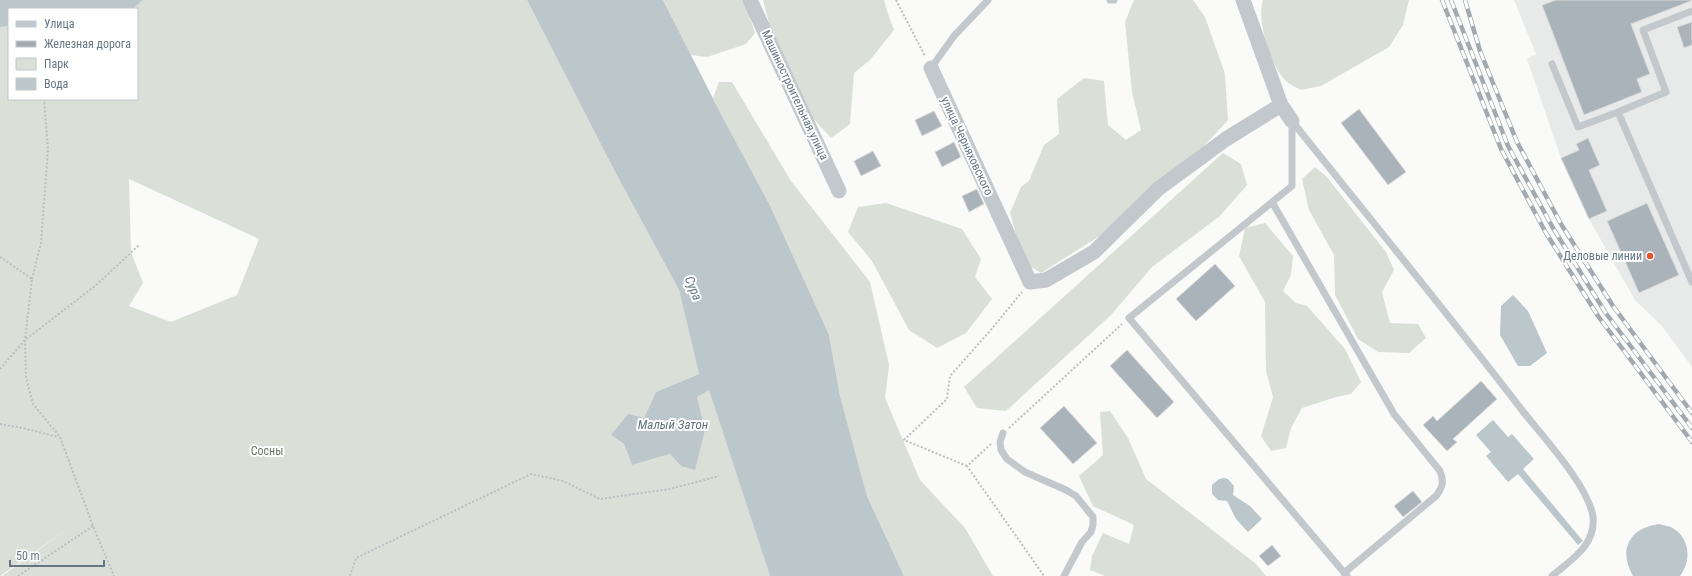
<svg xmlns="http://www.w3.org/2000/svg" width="1692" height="576" viewBox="0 0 1692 576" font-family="'Roboto Condensed',sans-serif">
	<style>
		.built { fill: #e8e9e9 }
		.green { fill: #dadfd7; fill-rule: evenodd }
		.water { fill: #bbc7cb }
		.building { fill: #aab3b9; stroke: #dcdcda }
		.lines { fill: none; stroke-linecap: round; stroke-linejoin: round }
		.path { stroke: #bbbfc2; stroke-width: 2; stroke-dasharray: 2 2; stroke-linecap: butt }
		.lane { stroke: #c3c8cc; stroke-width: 7 }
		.street { stroke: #c3c8cc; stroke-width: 15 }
		.rail-casing { stroke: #a2aab0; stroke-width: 4.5 }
		.rail { stroke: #fff; stroke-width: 3; stroke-dasharray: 9; stroke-linecap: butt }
		.poi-dot { fill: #e4572e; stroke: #fff; stroke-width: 1.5 }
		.labels { text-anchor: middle; stroke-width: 4; stroke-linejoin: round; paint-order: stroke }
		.street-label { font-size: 12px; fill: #657683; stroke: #fff }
		.poi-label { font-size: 12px; fill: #657683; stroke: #fff; text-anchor: end }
		.park-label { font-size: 12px; fill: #687a64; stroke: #fff }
		.water-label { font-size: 13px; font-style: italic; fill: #60757c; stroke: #fff }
	</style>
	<rect width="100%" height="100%" fill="#fafaf8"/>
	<!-- built -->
	<path class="built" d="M1514,0H1692V367L1661,325L1635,300L1589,219L1561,158L1527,59L1536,54Z"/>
	<!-- green -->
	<path class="green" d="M143,0H527L613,168L679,290L699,374L656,392L644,418L611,435L624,444L632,465L670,454L681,466L705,430L697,397L709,389L770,576H2L72,526L0,576V27L9,26V99H137V9H132ZM129,179L259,239L237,295L171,322L129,306L143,283L131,252Z
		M663,0H744L755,33L746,44L707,57L691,55Z
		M763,0H884L888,14L894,30L870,60L854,73L850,124L831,138L811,116L770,27Z
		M1134,0H1193L1205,17L1225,74L1228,120L1203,147L1157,183L1117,225L1041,273L1024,262L1010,213L1021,187L1029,181L1044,145L1059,134L1057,99L1084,78L1104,81L1108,125L1126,140L1141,130L1132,92L1125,22Z
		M1263,0H1409L1403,25L1389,47L1321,86L1301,90C1297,88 1291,85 1287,82C1271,68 1256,20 1263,0Z
		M719,82H732L791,181L870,282L889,365L885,398L920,480L965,528L993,576H904L867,496L840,396L829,335L713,98Z
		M1223,153L1241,164L1247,185L1220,216L1152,267L1111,315L1006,411L977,408L964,387Z
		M1315,167L1326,176L1386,252L1394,270L1382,292L1390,323L1418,324L1426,338L1409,353L1378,352L1358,339L1335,295L1334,255L1309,210L1302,179Z
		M886,203L962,229L981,259L975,277L992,299L966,333L937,348L909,330L872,261L848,232L858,207Z
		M1265,223L1293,256L1291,275L1283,291L1296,303L1307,306L1345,349L1361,382L1351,394L1336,397L1302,408L1291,428L1286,448L1271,451L1261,436L1273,397L1266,371L1265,302L1239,256L1245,228Z
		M1110,411L1128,438L1146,479L1255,563L1266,576H1105L1090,570L1092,556L1103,533L1129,544L1134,525L1093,506L1079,476L1103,455L1100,412Z"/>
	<!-- water -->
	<path class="water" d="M0,0H143L132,9H9V26L0,27Z
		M527,0H663L725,122L770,206L829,335L840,396L867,496L904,576H770L709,390L697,397L705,430L695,470L681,466L670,454L632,465L624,444L611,435L628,414L644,418L656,392L699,374L679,290L613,168Z
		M1513,295L1528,311L1547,353L1530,366H1518L1500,335L1501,306Z
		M1493,420L1508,437L1512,434L1534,459L1523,469L1583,541L1578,545L1518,474L1508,482L1486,456L1491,452L1476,435Z
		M1224,478L1228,479L1234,486L1233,495L1250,506L1262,519L1248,532L1236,519L1227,501L1218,500L1212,494V485L1219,479Z
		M1659,524C1663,525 1667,526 1671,527C1690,537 1692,560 1680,576H1633C1618,550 1629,528 1659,524Z"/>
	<!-- building -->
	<path class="building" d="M1556,0H1691V1L1631,24L1650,74L1637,79L1642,92L1584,115L1542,5Z
		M1692,22V45L1684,48L1677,27Z
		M1359,109L1406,172L1388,185L1341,123Z
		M934,111L942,126L922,136L915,120Z
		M1588,138L1600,165L1589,170L1607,211L1589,219L1561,158L1579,150L1576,144Z
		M954,142L961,157L942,167L935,152Z
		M873,151L881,166L861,176L854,161Z
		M977,189L984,204L969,212L962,196Z
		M1647,203L1679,275L1639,293L1607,221Z
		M1215,264L1235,286L1196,321L1176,299Z
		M1127,350L1174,402L1157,418L1110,366Z
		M1481,381L1497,399L1453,439L1457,442L1447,451L1423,425L1433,416L1437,421Z
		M1064,406L1097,443L1073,464L1040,428Z
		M1413,491L1422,502L1403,517L1394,506Z
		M1272,545L1281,556L1268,566L1259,556Z"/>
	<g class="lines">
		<!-- path -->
		<path class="path" d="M896,0L925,56
			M0,257L32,279L25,340L26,377L33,404L60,437L93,526L114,576
			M32,279L41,243L48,149L44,99
			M0,369L25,340L95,286L139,245
			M0,424L23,428L58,437
			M1009,428L1122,324
			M991,444L967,466L1044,576
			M967,466L904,440L947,399L950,376L990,331L1022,292
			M18,576L93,526
			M350,576L356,558L531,474L563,481L600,499L670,489L719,476"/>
		<!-- lane -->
		<path class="lane" d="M1110,0H1114
			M1692,11L1643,30L1666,92L1618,112L1692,282
			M1552,64L1578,127L1618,112
			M931,68L954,36L988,0
			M1292,121V186L1129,318L1347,576
			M1292,121C1370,219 1449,315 1525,414C1545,439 1589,487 1593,517C1596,545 1571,560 1552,576
			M1272,202L1394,414L1440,471C1444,481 1443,487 1436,496L1344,573
			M1003,433L1000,442L1001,450L1007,459L1025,472L1066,490L1076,496L1093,517V525L1091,532L1082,542L1064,576"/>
		<!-- street -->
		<path class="street" d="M750,0L839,191
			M1243,0L1281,105L1292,121
			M931,68L1030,282L1046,280L1094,252L1158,189L1226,139L1281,105"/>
		<!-- rail casing -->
		<g class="rail-casing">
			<path id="rail" d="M1442,0L1501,149L1546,233L1598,316L1692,442
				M1451,0L1508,146L1553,228L1605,312L1692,428
				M1465,0L1480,51L1517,142L1561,224L1613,306L1692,413"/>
		</g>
		<!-- rail -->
		<use href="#rail" class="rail"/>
	</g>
	<!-- markers -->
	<circle class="poi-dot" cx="1650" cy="256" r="4"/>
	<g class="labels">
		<!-- street labels -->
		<g class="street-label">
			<text transform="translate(795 95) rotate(65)" y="4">Машиностроительная улица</text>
			<text transform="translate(967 146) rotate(65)" y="4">улица Черняховского</text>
		</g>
		<!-- poi labels -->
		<g class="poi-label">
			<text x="1642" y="260">Деловые линии</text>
		</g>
		<!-- park labels -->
		<g class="park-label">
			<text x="267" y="455">Сосны</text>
		</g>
		<!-- water labels -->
		<g class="water-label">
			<text transform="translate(694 288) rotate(67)" y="5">Сура</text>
			<text x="673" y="429">Малый Затон</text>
		</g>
	</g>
	<!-- legend -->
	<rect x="8" y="8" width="130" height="92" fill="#ffffff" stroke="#c1c8cd"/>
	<rect x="16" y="21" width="20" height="6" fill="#c3c8cc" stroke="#c1c8cd"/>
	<text x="44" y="28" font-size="12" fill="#657683">Улица</text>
	<rect x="16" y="41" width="20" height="6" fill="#a2aab0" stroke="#c1c8cd"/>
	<text x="44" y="48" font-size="12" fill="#657683">Железная дорога</text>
	<rect x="16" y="58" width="20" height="12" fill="#dadfd7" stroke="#c1c8cd"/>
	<text x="44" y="68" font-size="12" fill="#657683">Парк</text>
	<rect x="16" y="78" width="20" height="12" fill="#bbc7cb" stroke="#c1c8cd"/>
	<text x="44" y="88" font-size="12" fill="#657683">Вода</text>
	<!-- scale -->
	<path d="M10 560v6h94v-6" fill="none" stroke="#657683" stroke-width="2"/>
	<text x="16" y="560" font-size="12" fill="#657683" stroke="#ffffff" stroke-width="3" paint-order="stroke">50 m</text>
</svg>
